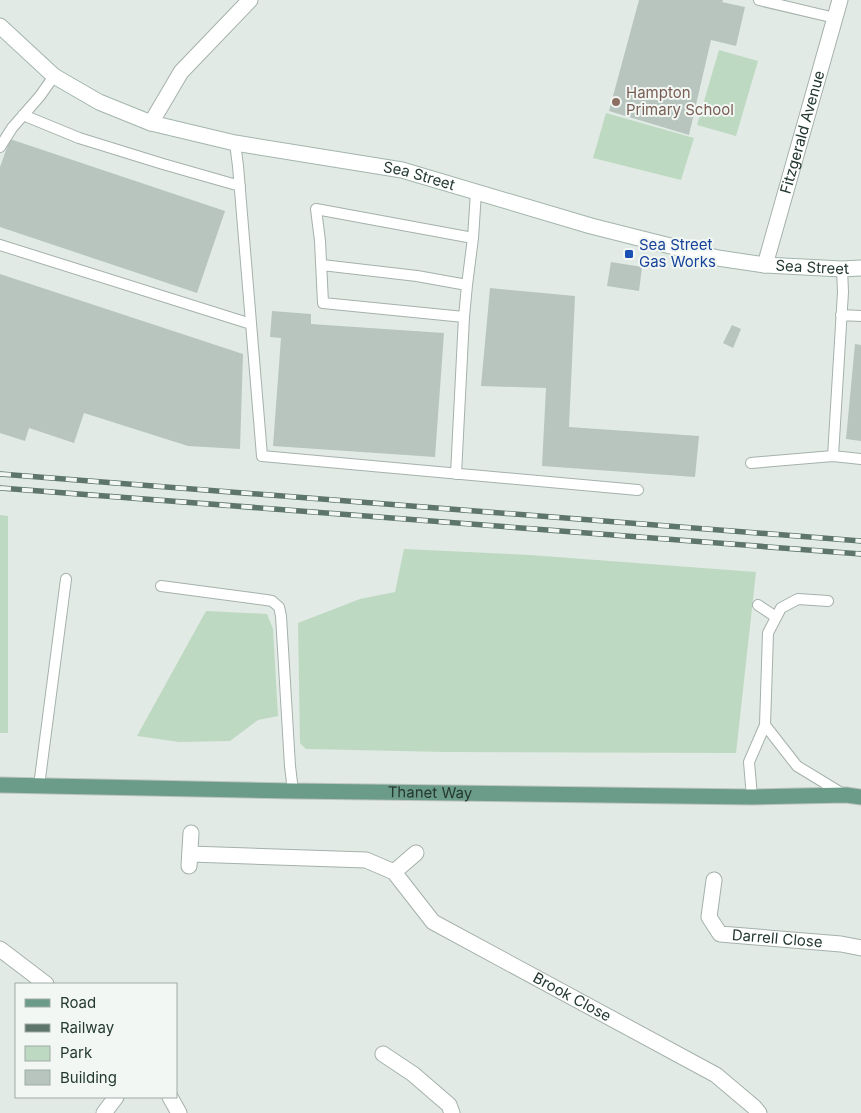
<svg xmlns="http://www.w3.org/2000/svg" width="861" height="1113" viewBox="0 0 861 1113" font-family="Inter,sans-serif">
	<style>
		.green { fill: #bdd9c1 }
		.building { fill: #b7c5be }
		.lines { fill: none; stroke-linecap: round; stroke-linejoin: round }
		.lane-casing { stroke: #a5b1ab; stroke-width: 12 }
		.street-casing { stroke: #a5b1ab; stroke-width: 17 }
		.secondary-casing { stroke: #a2b5ac; stroke-width: 17 }
		.primary-casing { stroke: #bdc4c1; stroke-width: 17 }
		.lane { stroke: #fff; stroke-width: 10 }
		.street { stroke: #fff; stroke-width: 15 }
		.secondary { stroke: #fff; stroke-width: 15 }
		.primary { stroke: #6b9b89; stroke-width: 15 }
		.rail-casing { stroke: #5e756c; stroke-width: 5.5 }
		.rail { stroke: #f2f7f4; stroke-width: 4; stroke-dasharray: 11; stroke-linecap: butt }
		.education-dot { fill: #8d6e63; stroke: #f2f7f4; stroke-width: 2 }
		.transit-dot { fill: #1a4fb4; stroke: #f2f7f4; stroke-width: 2 }
		.labels { text-anchor: middle; stroke-width: 4; stroke-linejoin: round; paint-order: stroke }
		.education-label { font-size: 15px; fill: #785e54; stroke: #f2f7f4; text-anchor: start }
		.street-label { font-size: 15px; fill: #243931; stroke: #f2f7f4 }
		.transit-label { font-size: 15px; fill: #164399; stroke: #f2f7f4; text-anchor: start }
	</style>
	<rect width="100%" height="100%" fill="#e2eae5"/>
	<!-- green -->
	<path class="green" d="M719,50L758,61L736,136L697,125Z
		M606,113L694,138L681,180L593,158Z
		M0,515L8,516V733H0Z
		M404,549L530,555L756,572L736,753L447,752L306,749L300,743L298,623L360,599L395,592Z
		M206,611L267,614L273,629L278,716L258,720L230,741L179,742L137,736Z"/>
	<!-- building -->
	<path class="building" d="M639,0H723L722,2L745,7L736,46L711,40L689,135L609,111Z
		M10,139L225,211L197,293L0,227V167Z
		M611,262L642,267L639,291L607,286Z
		M0,274L243,354L240,449L188,446L84,413L74,443L29,428L25,441L0,433Z
		M490,288L575,296L569,427L699,436L695,477L542,466L546,388L481,386Z
		M272,311L311,314V324L444,333L435,457L273,446L281,338L270,337Z
		M732,325L741,329L733,348L723,343Z
		M855,344L861,345V441L846,439Z"/>
	<g class="lines">
		<!-- lane casing -->
		<g class="lane-casing">
			<path id="lane" d="M759,0L835,18
				M23,115L79,138L163,164L240,186
				M235,143L238,166L262,456L638,490
				M0,147L12,128L40,96L54,76
				M473,238L467,285L464,317L323,303L320,241L316,209L473,238L476,192
				M0,245L251,324
				M322,265L417,276L467,285
				M841,315L861,316
				M833,456L843,292L842,269
				M751,463L833,456L861,459
				M456,474L464,317
				M161,586L266,600L272,601L279,607L281,616L290,766L293,791
				M758,605L776,617
				M765,725L797,766L843,794
				M39,786L66,579
				M752,797L749,762L765,725L768,633L781,608L798,599L828,601"/>
		</g>
		<!-- street casing -->
		<g class="street-casing">
			<g id="street">
				<path d="M151,123L181,72L250,0"/>
				<path id="s1" d="M765,265L840,0"/>
				<path id="s2" d="M190,854L366,860L394,872L433,922L716,1075L754,1107L759,1113"/>
				<path d="M189,866L191,833"/>
				<path d="M394,872L416,853"/>
				<path id="s3" d="M714,880L709,917L720,934L841,944L861,948"/>
				<path d="M0,949L46,984"/>
				<path d="M383,1054L413,1074L449,1105L452,1113"/>
				<path d="M170,1097L179,1113"/>
				<path d="M104,1113L116,1097"/>
			</g>
		</g>
		<!-- secondary casing -->
		<g class="secondary-casing">
			<g id="secondary">
				<path id="s4" d="M0,26L54,76L99,102L151,123L235,143L402,170L591,226L718,258L765,265L842,269L861,268"/>
			</g>
		</g>
		<!-- primary casing -->
		<g class="primary-casing">
			<g id="primary">
				<path id="s5" d="M0,785L293,791L752,797L846,795L861,797"/>
			</g>
		</g>
		<!-- lane -->
		<use href="#lane" class="lane"/>
		<!-- street -->
		<use href="#street" class="street"/>
		<!-- secondary -->
		<use href="#secondary" class="secondary"/>
		<!-- primary -->
		<use href="#primary" class="primary"/>
		<!-- rail casing -->
		<g class="rail-casing">
			<path id="rail" d="M0,474L861,541
				M0,488L861,554"/>
		</g>
		<!-- rail -->
		<use href="#rail" class="rail"/>
	</g>
	<!-- markers -->
	<circle class="education-dot" cx="616" cy="102" r="5"/>
	<rect class="transit-dot" x="624" y="249" width="10" height="10" rx="2.5"/>
	<g class="labels">
		<!-- education labels -->
		<g class="education-label">
			<text x="626" y="98">Hampton<tspan x="626" dy="17">Primary School</tspan></text>
		</g>
		<!-- street labels -->
		<g class="street-label">
			<text dy="5" stroke="none"><textPath href="#s1" startOffset="138">Fitzgerald Avenue</textPath></text>
			<text dy="5" stroke="none"><textPath href="#s4" startOffset="455">Sea Street</textPath></text>
			<text dy="5" stroke="none"><textPath href="#s4" startOffset="860">Sea Street</textPath></text>
			<text dy="5" stroke="none"><textPath href="#s5" startOffset="430">Thanet Way</textPath></text>
			<text dy="5" stroke="none"><textPath href="#s3" startOffset="115">Darrell Close</textPath></text>
			<text dy="5" stroke="none"><textPath href="#s2" startOffset="428">Brook Close</textPath></text>
		</g>
		<!-- transit labels -->
		<g class="transit-label">
			<text x="639" y="250">Sea Street<tspan x="639" dy="17">Gas Works</tspan></text>
		</g>
	</g>
	<!-- legend -->
	<rect x="15" y="983" width="162" height="115" fill="#f2f7f4" stroke="#a0aba6"/>
	<rect x="25" y="999" width="25" height="8" fill="#6b9b89" stroke="#a0aba6"/>
	<text x="60" y="1008" font-size="15" fill="#243931">Road</text>
	<rect x="25" y="1024" width="25" height="8" fill="#5e756c" stroke="#a0aba6"/>
	<text x="60" y="1033" font-size="15" fill="#243931">Railway</text>
	<rect x="25" y="1046" width="25" height="15" fill="#bdd9c1" stroke="#a0aba6"/>
	<text x="60" y="1058" font-size="15" fill="#243931">Park</text>
	<rect x="25" y="1070" width="25" height="15" fill="#b7c5be" stroke="#a0aba6"/>
	<text x="60" y="1083" font-size="15" fill="#243931">Building</text>
</svg>
